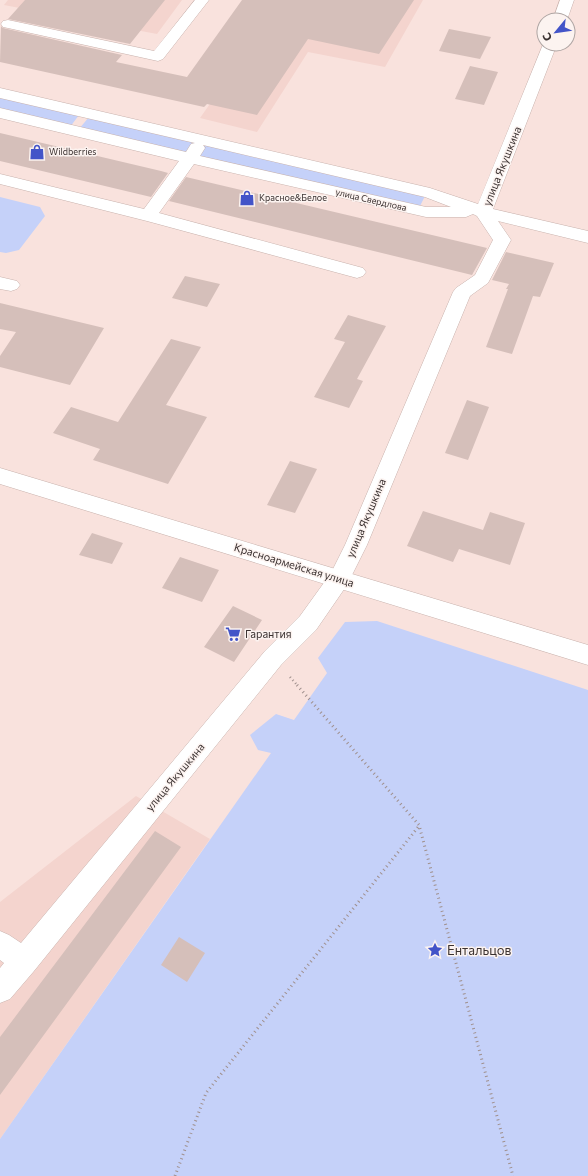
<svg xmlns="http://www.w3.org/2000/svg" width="588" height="1176" viewBox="0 0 588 1176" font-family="Commissioner,sans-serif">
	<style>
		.built { fill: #f4d4ce }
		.green { fill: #c5d1f9 }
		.building { fill: #d5bfba }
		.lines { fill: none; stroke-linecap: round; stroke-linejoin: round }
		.minor-casing { stroke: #c8b2ad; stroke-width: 1 }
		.major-casing { stroke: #c8b2ad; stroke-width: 1 }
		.path-far1 { stroke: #a0908d; stroke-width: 2.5; stroke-dasharray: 1 3; stroke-linecap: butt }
		.path { stroke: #a0908d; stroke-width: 3; stroke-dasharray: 1 3.5; stroke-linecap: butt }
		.minor { fill: #fff; fill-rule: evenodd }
		.major { fill: #fff; fill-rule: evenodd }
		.labels { text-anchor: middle; stroke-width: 3; stroke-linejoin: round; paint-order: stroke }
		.far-poi-label { font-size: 9px; fill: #3a3130; stroke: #fcf3f0; text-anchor: start }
		.far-street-label { font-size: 9px; fill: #3a3130; stroke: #fcf3f0 }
		.street-label { font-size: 11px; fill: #3a3130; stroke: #fcf3f0 }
		.poi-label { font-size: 11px; fill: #3a3130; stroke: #fcf3f0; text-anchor: start }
		.near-poi-label { font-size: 13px; fill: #3a3130; stroke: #fcf3f0; text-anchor: start }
	</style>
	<rect width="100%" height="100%" fill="#f9e2dd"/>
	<!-- built -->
	<path class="built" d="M8,0H182L157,34L4,5Z
		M283,0H423L385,67L308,52L257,132L200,118Z
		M136,796L210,839L0,1139V902Z"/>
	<!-- green -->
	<path class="green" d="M0,97L79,115L70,127L0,110Z
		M89,117L196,142L187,155L79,129Z
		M205,145L425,196L419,208L198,157Z
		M0,197L40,207L45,216L19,250L6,253L0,252Z
		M377,621L588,690V1176H0V1139L271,753L258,750L250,735L276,714L294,720L327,673L318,658L345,622Z"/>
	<!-- building -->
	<path class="building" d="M25,0H165L130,44L8,19Z
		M242,0H414L379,54L308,39L257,115L207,104L204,107L0,62L1,26L3,28L122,55L116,62L187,77Z
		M449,29L491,37L480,59L439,51Z
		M470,66L498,72L484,105L455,99Z
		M0,133L161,171L168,173L151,197L0,161Z
		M186,177L487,248L472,275L169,201Z
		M506,252L554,263L540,297L533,296L512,354L486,347L508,289H506L509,284L492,280Z
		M185,276L220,284L207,307L172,298Z
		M0,303L104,328L70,385L0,367V356L16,332L0,329Z
		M348,315L386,326L357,379L363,381L349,408L314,397L345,342L334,339Z
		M171,339L201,347L166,405L207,417L168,484L93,460L100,449L53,433L71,407L118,422Z
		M467,400L489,407L468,460L445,453Z
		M290,461L317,469L295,513L267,505Z
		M423,511L483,530L490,512L525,523L510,565L459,549L453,562L407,546Z
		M92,533L123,543L112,564L79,555Z
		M180,557L219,570L202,602L162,588Z
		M233,606L262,620L234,662L204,647Z
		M155,831L181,847L0,1095V1037Z
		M179,937L205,953L187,982L161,965Z"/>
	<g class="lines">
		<!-- minor casing -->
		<g class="minor-casing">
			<path id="minor" d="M195,0H209L163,59L158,61L8,28L3,27L1,24L3,21L8,20L154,51Z
				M560,0H574L567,20H553Z
				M544,42V44H557L493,209L588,231V243L498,221L511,240L488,283L470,296L367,545L347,585L316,630L281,665L34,971L10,999L0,1003V968L4,963L0,960V931L9,935L21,943L265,651L300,616L331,573L345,545L453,292L456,288L475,275L493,240L477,216L473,214L466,217H426L194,164L159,213L363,268L366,272L363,276L357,278L147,221L0,184V174L144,209L179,161L0,118V108L186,152L191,144L195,143L0,98V88L430,188L478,204ZM203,145L425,197L451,207H426L200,156L205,148Z
				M0,277L17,281L20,285L17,289L11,291L0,289Z"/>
		</g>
		<!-- major casing -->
		<g class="major-casing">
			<path id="major" d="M0,468L588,645V665L0,484Z"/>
		</g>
		<!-- path-far1 -->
		<path class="path-far1" d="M290,677L298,686"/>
		<!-- path -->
		<path class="path" d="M297,685L419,825L513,1176
			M175,1176L206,1093L419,826"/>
		<!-- minor -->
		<use href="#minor" class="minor"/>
		<!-- major -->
		<use href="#major" class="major"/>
	</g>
	<!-- icons -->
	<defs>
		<g id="shop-bare" transform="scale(1.2)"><path d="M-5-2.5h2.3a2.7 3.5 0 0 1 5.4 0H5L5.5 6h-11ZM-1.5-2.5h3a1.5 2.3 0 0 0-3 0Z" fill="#4354c8" stroke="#fcf3f0" stroke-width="2.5" paint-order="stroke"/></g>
		<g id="supermarket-bare" transform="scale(1.2)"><path d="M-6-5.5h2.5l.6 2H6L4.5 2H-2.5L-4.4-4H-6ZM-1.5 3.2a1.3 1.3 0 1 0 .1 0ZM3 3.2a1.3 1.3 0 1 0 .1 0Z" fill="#4354c8" stroke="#fcf3f0" stroke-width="2.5" paint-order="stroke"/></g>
		<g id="sight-bare" transform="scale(1.2)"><path d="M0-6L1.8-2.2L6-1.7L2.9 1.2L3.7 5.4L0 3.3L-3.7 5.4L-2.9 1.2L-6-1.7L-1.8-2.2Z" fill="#4354c8" stroke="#fcf3f0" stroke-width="2.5" paint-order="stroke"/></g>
	</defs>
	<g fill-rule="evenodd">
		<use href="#shop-bare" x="37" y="152"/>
		<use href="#shop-bare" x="247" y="198"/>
		<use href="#supermarket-bare" x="233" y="634"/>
		<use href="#sight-bare" x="435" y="950"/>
	</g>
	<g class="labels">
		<!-- far-poi labels -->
		<g class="far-poi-label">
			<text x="49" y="155">Wildberries</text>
			<text x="259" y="201">Красное&amp;Белое</text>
		</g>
		<!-- far-street labels -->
		<g class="far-street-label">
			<text transform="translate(371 200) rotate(13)" y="3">улица Свердлова</text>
		</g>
		<!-- street labels -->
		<g class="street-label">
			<text transform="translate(502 166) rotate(-68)" y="4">улица Якушкина</text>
			<text transform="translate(366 518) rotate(-67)" y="4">улица Якушкина</text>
			<text transform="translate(294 565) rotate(17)" y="4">Красноармейская улица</text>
			<text transform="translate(175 777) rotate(-50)" y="4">улица Якушкина</text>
		</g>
		<!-- poi labels -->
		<g class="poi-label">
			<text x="245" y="638">Гарантия</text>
		</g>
		<!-- near-poi labels -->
		<g class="near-poi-label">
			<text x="447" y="955">Ентальцов</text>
		</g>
	</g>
	<!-- north arrow -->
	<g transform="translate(556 32) rotate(241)"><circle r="19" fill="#fcf3f0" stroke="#aea5a3"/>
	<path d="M0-3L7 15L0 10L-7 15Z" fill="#4354c8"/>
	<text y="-6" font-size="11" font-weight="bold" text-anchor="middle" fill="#3a3130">С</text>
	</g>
</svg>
